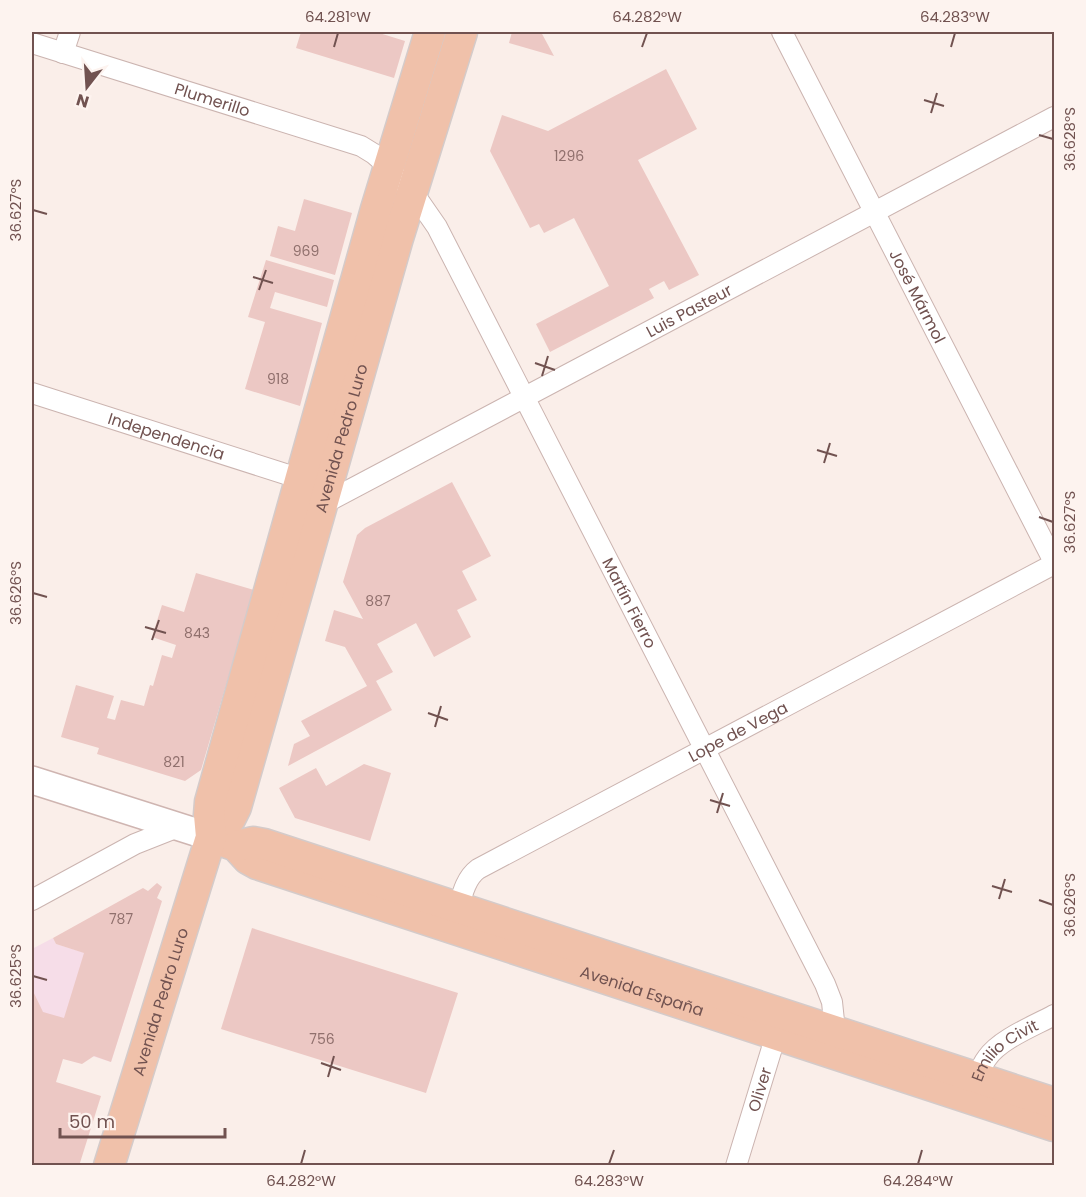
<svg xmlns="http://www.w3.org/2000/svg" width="1086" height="1197" viewBox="0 0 1086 1197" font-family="Poppins,sans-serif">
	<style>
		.medical { fill: #f6dde8 }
		.building { fill: #ecc8c4 }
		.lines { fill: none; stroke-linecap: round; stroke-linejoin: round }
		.minor-casing { stroke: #cbb4b0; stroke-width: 22 }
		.secondary-casing { stroke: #cfb5b1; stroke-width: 30 }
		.primary-casing { stroke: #d4cbca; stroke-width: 33 }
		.minor { stroke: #fff; stroke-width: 20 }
		.secondary { stroke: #fff; stroke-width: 27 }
		.primary { stroke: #f0c1aa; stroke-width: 30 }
		.ticks { fill: none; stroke: #715250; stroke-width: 2 }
		.labels { text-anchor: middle; stroke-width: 6; stroke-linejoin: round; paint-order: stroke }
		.number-label { font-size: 14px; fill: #90706d }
		.street-label { font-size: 16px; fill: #715250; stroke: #fdf3ef }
		.neatline { fill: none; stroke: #715250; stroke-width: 2 }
		.ticks-label { font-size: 15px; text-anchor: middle; fill: #715250 }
	</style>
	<rect width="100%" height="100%" fill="#faeee9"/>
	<!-- medical -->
	<path class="medical" d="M53,938L56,944L140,970L111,1062L32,1037V949Z"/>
	<!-- building -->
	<path class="building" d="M301,32H376L405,41L394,78L296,48Z
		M512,32H541L554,56L509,43Z
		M666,69L697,129L638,160L699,275L669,290L664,281L649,289L654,298L550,352L536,324L609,286L574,218L544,233L539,224L530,228L490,151L502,115L548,131Z
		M304,199L352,213L335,275L270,256L278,226L295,231Z
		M266,260L334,280L327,307L275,292L270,308L322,323L300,406L245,389L265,322L248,317Z
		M452,482L491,556L462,571L477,600L457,610L471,637L434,657L416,623L377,644L393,672L376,681L392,710L288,766L294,744L310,736L301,721L367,686L345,647L325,641L334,610L363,619L343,582L357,535L365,528Z
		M196,573L254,590L201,770L185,781L97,754L99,748L61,737L76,685L114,696L107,718L115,720L121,700L144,706L150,685L153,686L162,655L172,658L176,645L152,637L162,605L184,612Z
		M364,764L391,773L370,841L295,818L279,788L316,768L326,786Z
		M157,883L162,887L157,898L162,901L111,1062L94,1056L82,1064L63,1059L56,1082L101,1096L79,1166H32V1041L33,1037H32V989L43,1012L64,1018L84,953L56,944L53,938L143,888L148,891Z
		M252,928L458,993L426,1093L221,1029Z"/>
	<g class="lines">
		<!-- minor casing -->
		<g class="minor-casing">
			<g id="minor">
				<path id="s1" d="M782,32L1054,562"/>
				<path id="s2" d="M32,43L361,146L374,154L382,161L419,201L437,227L825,984L832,1002L836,1040"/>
				<path d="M63,53L70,32"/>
				<path id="s3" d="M32,393L301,479"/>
				<path id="s4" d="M323,504L1054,117"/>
				<path d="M32,900L135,844L178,827"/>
				<path id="s5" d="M455,919C461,902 463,880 478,869L1054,564"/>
				<path id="s6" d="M973,1088C977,1078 980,1067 987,1058C1000,1039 1034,1026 1054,1015"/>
				<path id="s7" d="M736,1166L779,1025"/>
			</g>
		</g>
		<!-- secondary casing -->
		<g class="secondary-casing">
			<path id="secondary" d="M32,780L211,837"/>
		</g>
		<!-- primary casing -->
		<g class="primary-casing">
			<g id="primary">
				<path id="s8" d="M211,837L236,846L248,859L257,864L1054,1126"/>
				<path id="s9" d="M211,837L230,819L236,807L398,238L462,32"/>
				<path d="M236,846L253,842L264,844L1054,1103"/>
				<path id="s10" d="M109,1166L211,837L209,815L210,802L376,209L430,32"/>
			</g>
		</g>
		<!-- minor -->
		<use href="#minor" class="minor"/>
		<!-- secondary -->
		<use href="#secondary" class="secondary"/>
		<!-- primary -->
		<use href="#primary" class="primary"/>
	</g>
	<!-- ticks -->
	<path class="ticks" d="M334,47L338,33M642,47L647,33M951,47L955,33M924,100L944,106M931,113L937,93M1039,135L1053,139M33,210L47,214M253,277L273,283M259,290L266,270M535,363L555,370M542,376L548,356M817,450L837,456M824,463L830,443M1039,517L1053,522M33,593L47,597M145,627L166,633M152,640L159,620M428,713L448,720M435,727L441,706M710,800L730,806M717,813L723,793M992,886L1012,892M999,899L1005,879M1039,900L1053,905M33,976L47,980M321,1063L341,1070M328,1077L334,1056M301,1164L305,1150M609,1164L614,1150M918,1164L922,1150"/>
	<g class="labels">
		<!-- number labels -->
		<g class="number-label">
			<text x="569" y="161">1296</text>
			<text x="306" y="256">969</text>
			<text x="278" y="384">918</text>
			<text x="378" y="606">887</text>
			<text x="197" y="638">843</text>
			<text x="174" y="767">821</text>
			<text x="121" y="924">787</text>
			<text x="322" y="1044">756</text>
		</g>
		<!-- street labels -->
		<g class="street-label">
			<text dy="6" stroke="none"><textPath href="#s2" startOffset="189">Plumerillo</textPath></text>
			<text dy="6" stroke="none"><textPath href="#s1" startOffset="297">José Mármol</textPath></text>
			<text dy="6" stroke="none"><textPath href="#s4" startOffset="414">Luis Pasteur</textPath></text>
			<text dy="6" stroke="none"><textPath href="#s3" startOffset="141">Independencia</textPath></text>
			<text dy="6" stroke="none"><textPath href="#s9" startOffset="423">Avenida Pedro Luro</textPath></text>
			<text dy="6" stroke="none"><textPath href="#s2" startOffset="879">Martín Fierro</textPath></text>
			<text dy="6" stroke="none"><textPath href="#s5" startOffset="350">Lope de Vega</textPath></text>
			<text dy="6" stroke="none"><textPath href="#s8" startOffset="460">Avenida España</textPath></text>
			<text dy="6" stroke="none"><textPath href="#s10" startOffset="172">Avenida Pedro Luro</textPath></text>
			<text dy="6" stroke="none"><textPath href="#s6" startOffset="51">Emilio Civit</textPath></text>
			<text dy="6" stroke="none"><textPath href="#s7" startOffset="80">Oliver</textPath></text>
		</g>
	</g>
	<!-- border -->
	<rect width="1086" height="1197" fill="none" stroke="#fdf3ef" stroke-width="66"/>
	<!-- north arrow -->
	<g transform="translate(87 87) rotate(197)" stroke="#fdf3ef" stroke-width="4.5" paint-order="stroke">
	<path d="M0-4.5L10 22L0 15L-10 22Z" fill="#715250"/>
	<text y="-9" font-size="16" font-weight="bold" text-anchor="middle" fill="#715250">N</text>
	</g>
	<!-- scale -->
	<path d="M60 1128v9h165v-9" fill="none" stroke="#715250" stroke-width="3"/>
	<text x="69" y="1128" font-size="18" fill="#715250" stroke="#fdf3ef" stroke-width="4.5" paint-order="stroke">50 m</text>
	<rect x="33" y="33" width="1020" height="1131" class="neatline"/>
	<g class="ticks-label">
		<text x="338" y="22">64.281°W</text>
		<text x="647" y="22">64.282°W</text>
		<text x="955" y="22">64.283°W</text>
		<text transform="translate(1070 139) rotate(-90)" y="5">36.628°S</text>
		<text transform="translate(16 210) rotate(-90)" y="5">36.627°S</text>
		<text transform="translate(1070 522) rotate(-90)" y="5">36.627°S</text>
		<text transform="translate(16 593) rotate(-90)" y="5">36.626°S</text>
		<text transform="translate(1070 905) rotate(-90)" y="5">36.626°S</text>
		<text transform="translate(16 976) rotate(-90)" y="5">36.625°S</text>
		<text x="301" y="1186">64.282°W</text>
		<text x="609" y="1186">64.283°W</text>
		<text x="918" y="1186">64.284°W</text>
	</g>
</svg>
